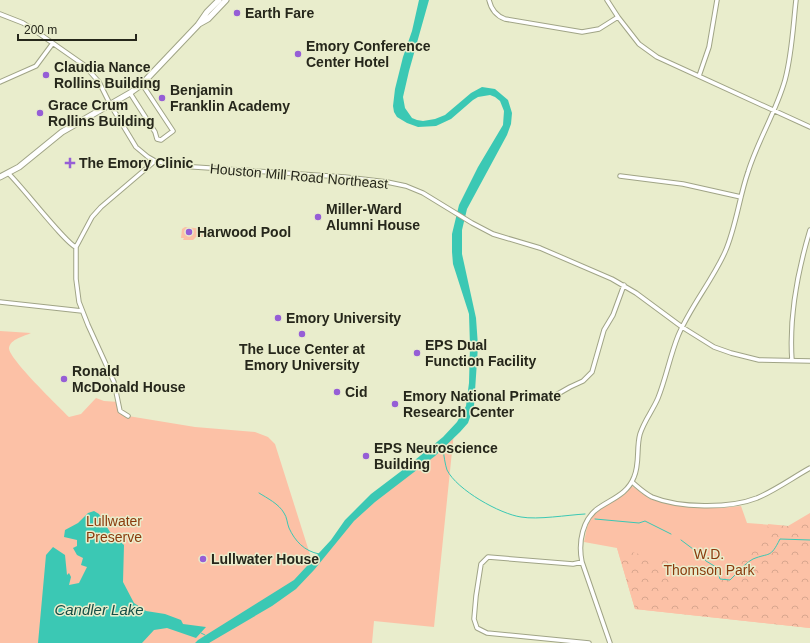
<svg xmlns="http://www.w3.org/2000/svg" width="810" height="643" viewBox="0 0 810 643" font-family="Helvetica,sans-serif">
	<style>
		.green { fill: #fcc1a6 }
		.forest { fill: url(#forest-crowns) }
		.water { fill: #3bc8b4 }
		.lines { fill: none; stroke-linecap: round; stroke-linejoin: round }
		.stream { stroke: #3bc8b4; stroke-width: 1 }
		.minor-casing { stroke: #a0a486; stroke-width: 5.5 }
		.secondary-casing { stroke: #a0a486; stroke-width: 7 }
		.minor { stroke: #fff; stroke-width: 3.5 }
		.secondary { stroke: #fff; stroke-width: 5 }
		.poi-dot { fill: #965ed6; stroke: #e9edcc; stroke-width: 1.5 }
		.labels { text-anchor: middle; stroke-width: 3; stroke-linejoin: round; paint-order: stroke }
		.poi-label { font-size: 14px; font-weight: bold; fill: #26271b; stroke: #e9edcc; text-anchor: start }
		.street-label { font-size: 14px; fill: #26271b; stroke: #e9edcc }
		.park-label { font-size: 14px; fill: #8a3b0d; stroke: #e9edcc }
		.water-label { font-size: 15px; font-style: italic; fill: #154f47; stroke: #e9edcc }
	</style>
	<defs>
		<pattern id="forest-crowns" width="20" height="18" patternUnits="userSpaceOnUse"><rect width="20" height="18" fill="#fcc1a6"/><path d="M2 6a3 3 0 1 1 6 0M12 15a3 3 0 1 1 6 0" fill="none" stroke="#d8a68e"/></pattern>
	</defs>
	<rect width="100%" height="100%" fill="#e9edcc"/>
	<!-- green -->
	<path class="green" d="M185,227L204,229L203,237H196L193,240H183L184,238H181L182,229Z
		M0,331L31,333C25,336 10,339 9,348C8,358 59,407 69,417L81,414L96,398L104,401L119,402V408L128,416L195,427L255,432L268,437L275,444L313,564L354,517L454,432L434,627L374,621L372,643H0Z
		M632,486L650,499L669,504L690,507L720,508L741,506L747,523L810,528V628L635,609L617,548L584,542L587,527L592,516L600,509L624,495Z"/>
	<!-- forest -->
	<path class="forest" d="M810,513V628L635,609L617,548L650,557L657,556L681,564V589L717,580L767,534L768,524L788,526Z"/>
	<!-- water -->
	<path class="water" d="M419,0H429L409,71L403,97L405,108L412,118L417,120L423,121L435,119L445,115L471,93L482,87L495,89L508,100L512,113L511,124L507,135L467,209L462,230V254L476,318L478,346L474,406L468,423L460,432L435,456L375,502L354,521L314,570L296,589L272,606L209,643H195L198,640L294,580L331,540L345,520L371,494L404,469L443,437L457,422L466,406L469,383L470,346L469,314L453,264L452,252V234L459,205L478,167L503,125L504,111L500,101L495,97L490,95L478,97L473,100L451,119L436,126L418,127L407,123L397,117L394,112L393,106L395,89L403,57L412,31Z
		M94,511L99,514L110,532L124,545L123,582L134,603L146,611L165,614L181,620L183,624L206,627L196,638L167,628L154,630L142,643H38L46,555L53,547L65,555L67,575L69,573L71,577L69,585L79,583L87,567L81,565L83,558L77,555L73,548L77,546V540L64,537L65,530L78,523L88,513Z"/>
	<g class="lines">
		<!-- stream -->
		<path class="stream" d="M443,449C444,456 445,464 447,470C457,490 500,514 521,517C538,520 567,515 585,514
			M259,493C267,498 279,504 284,513C287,517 287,523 289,528C295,541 304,551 319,554
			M595,519L639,523L645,521L671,534
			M681,540L701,555L706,561L716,567L720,579L730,580L736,574
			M740,569C744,566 749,561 753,559C770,552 770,559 780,539L810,540
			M201,633L205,635"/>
		<!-- minor casing -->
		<g class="minor-casing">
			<path id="minor" d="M489,0C491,9 497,16 505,19L582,32L599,29L618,17L607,0
				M0,14L23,23L34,30L84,65L99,82L110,104L136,147L148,157L155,161L179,166L345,177L387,182L406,186L423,193L472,223L493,234L540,248L612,279L636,293L682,327L714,347L731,353L759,360L810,361
				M618,17L639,44L657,57L810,127
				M699,76L709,47L717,0
				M0,82L36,66L53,43
				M130,93L155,132L157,139L161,140L173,131L142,84
				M8,173C21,185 66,244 76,247V279L79,302L88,325L114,382L120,411L128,416
				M620,176L683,184L741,197
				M76,247L92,217L101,207L155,161
				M0,302L82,311
				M792,361C789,319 798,270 810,230
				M556,395L570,387L583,381L592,372L604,330L613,315L624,285
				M632,482C638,487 644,493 652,497C679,508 729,509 757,498C776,490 792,478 810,468
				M582,562L573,564L488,557L481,564L476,596L474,619L477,628L487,633L589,643
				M610,643L582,562C578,543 582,518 600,507C614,498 628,493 634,477C640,463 636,448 640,434C644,421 653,410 658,398C666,378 670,356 678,336C690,307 712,281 725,252C736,227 739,198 748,172C758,140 776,112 785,80C792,54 793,27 796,0"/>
		</g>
		<!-- secondary casing -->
		<g class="secondary-casing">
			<path id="secondary" d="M199,24L208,19L226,0
				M0,177L19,167L62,132L130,93L141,85L198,25L207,12L219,0"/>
		</g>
		<!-- minor -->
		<use href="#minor" class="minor"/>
		<!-- secondary -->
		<use href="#secondary" class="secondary"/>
	</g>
	<!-- markers -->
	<g class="poi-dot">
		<circle cx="237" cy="13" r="4"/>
		<circle cx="298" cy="54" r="4"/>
		<circle cx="46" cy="75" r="4"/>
		<circle cx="162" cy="98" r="4"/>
		<circle cx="40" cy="113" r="4"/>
		<path d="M68 157h4v4h4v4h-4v4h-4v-4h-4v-4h4z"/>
		<circle cx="318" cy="217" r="4"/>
		<circle cx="189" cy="232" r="4"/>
		<circle cx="278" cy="318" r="4"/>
		<circle cx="302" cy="334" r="4"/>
		<circle cx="417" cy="353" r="4"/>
		<circle cx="64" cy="379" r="4"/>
		<circle cx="337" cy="392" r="4"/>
		<circle cx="395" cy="404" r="4"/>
		<circle cx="366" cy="456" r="4"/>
		<circle cx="203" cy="559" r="4"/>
	</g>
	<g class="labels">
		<!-- poi labels -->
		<g class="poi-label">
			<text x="245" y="18">Earth Fare</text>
			<text x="306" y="51">Emory Conference<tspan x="306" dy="16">Center Hotel</tspan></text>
			<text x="54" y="72">Claudia Nance<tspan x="54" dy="16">Rollins Building</tspan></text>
			<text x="170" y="95">Benjamin<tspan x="170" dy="16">Franklin Academy</tspan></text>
			<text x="48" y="110">Grace Crum<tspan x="48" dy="16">Rollins Building</tspan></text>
			<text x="79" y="168">The Emory Clinic</text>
			<text x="326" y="214">Miller-Ward<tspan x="326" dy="16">Alumni House</tspan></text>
			<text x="197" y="237">Harwood Pool</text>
			<text x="286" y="323">Emory University</text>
			<text x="425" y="350">EPS Dual<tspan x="425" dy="16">Function Facility</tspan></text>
			<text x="302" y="354" text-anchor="middle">The Luce Center at<tspan x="302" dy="16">Emory University</tspan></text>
			<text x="72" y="376">Ronald<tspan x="72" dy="16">McDonald House</tspan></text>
			<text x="345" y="397">Cid</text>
			<text x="403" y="401">Emory National Primate<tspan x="403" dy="16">Research Center</tspan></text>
			<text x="374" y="453">EPS Neuroscience<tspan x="374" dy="16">Building</tspan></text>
			<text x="211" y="564">Lullwater House</text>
		</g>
		<!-- street labels -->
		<g class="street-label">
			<text transform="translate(299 176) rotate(5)" y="5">Houston Mill Road Northeast</text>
		</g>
		<!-- park labels -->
		<g class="park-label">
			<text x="114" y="526">Lullwater<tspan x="114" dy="16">Preserve</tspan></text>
			<text x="709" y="559">W.D.<tspan x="709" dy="16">Thomson Park</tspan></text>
		</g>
		<!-- water labels -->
		<g class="water-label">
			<text x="99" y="615">Candler Lake</text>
		</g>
	</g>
	<!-- scale -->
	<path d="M18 34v6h118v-6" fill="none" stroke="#26271b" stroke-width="2"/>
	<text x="24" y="34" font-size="12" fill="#26271b" stroke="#e9edcc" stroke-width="3" paint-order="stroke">200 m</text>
</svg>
